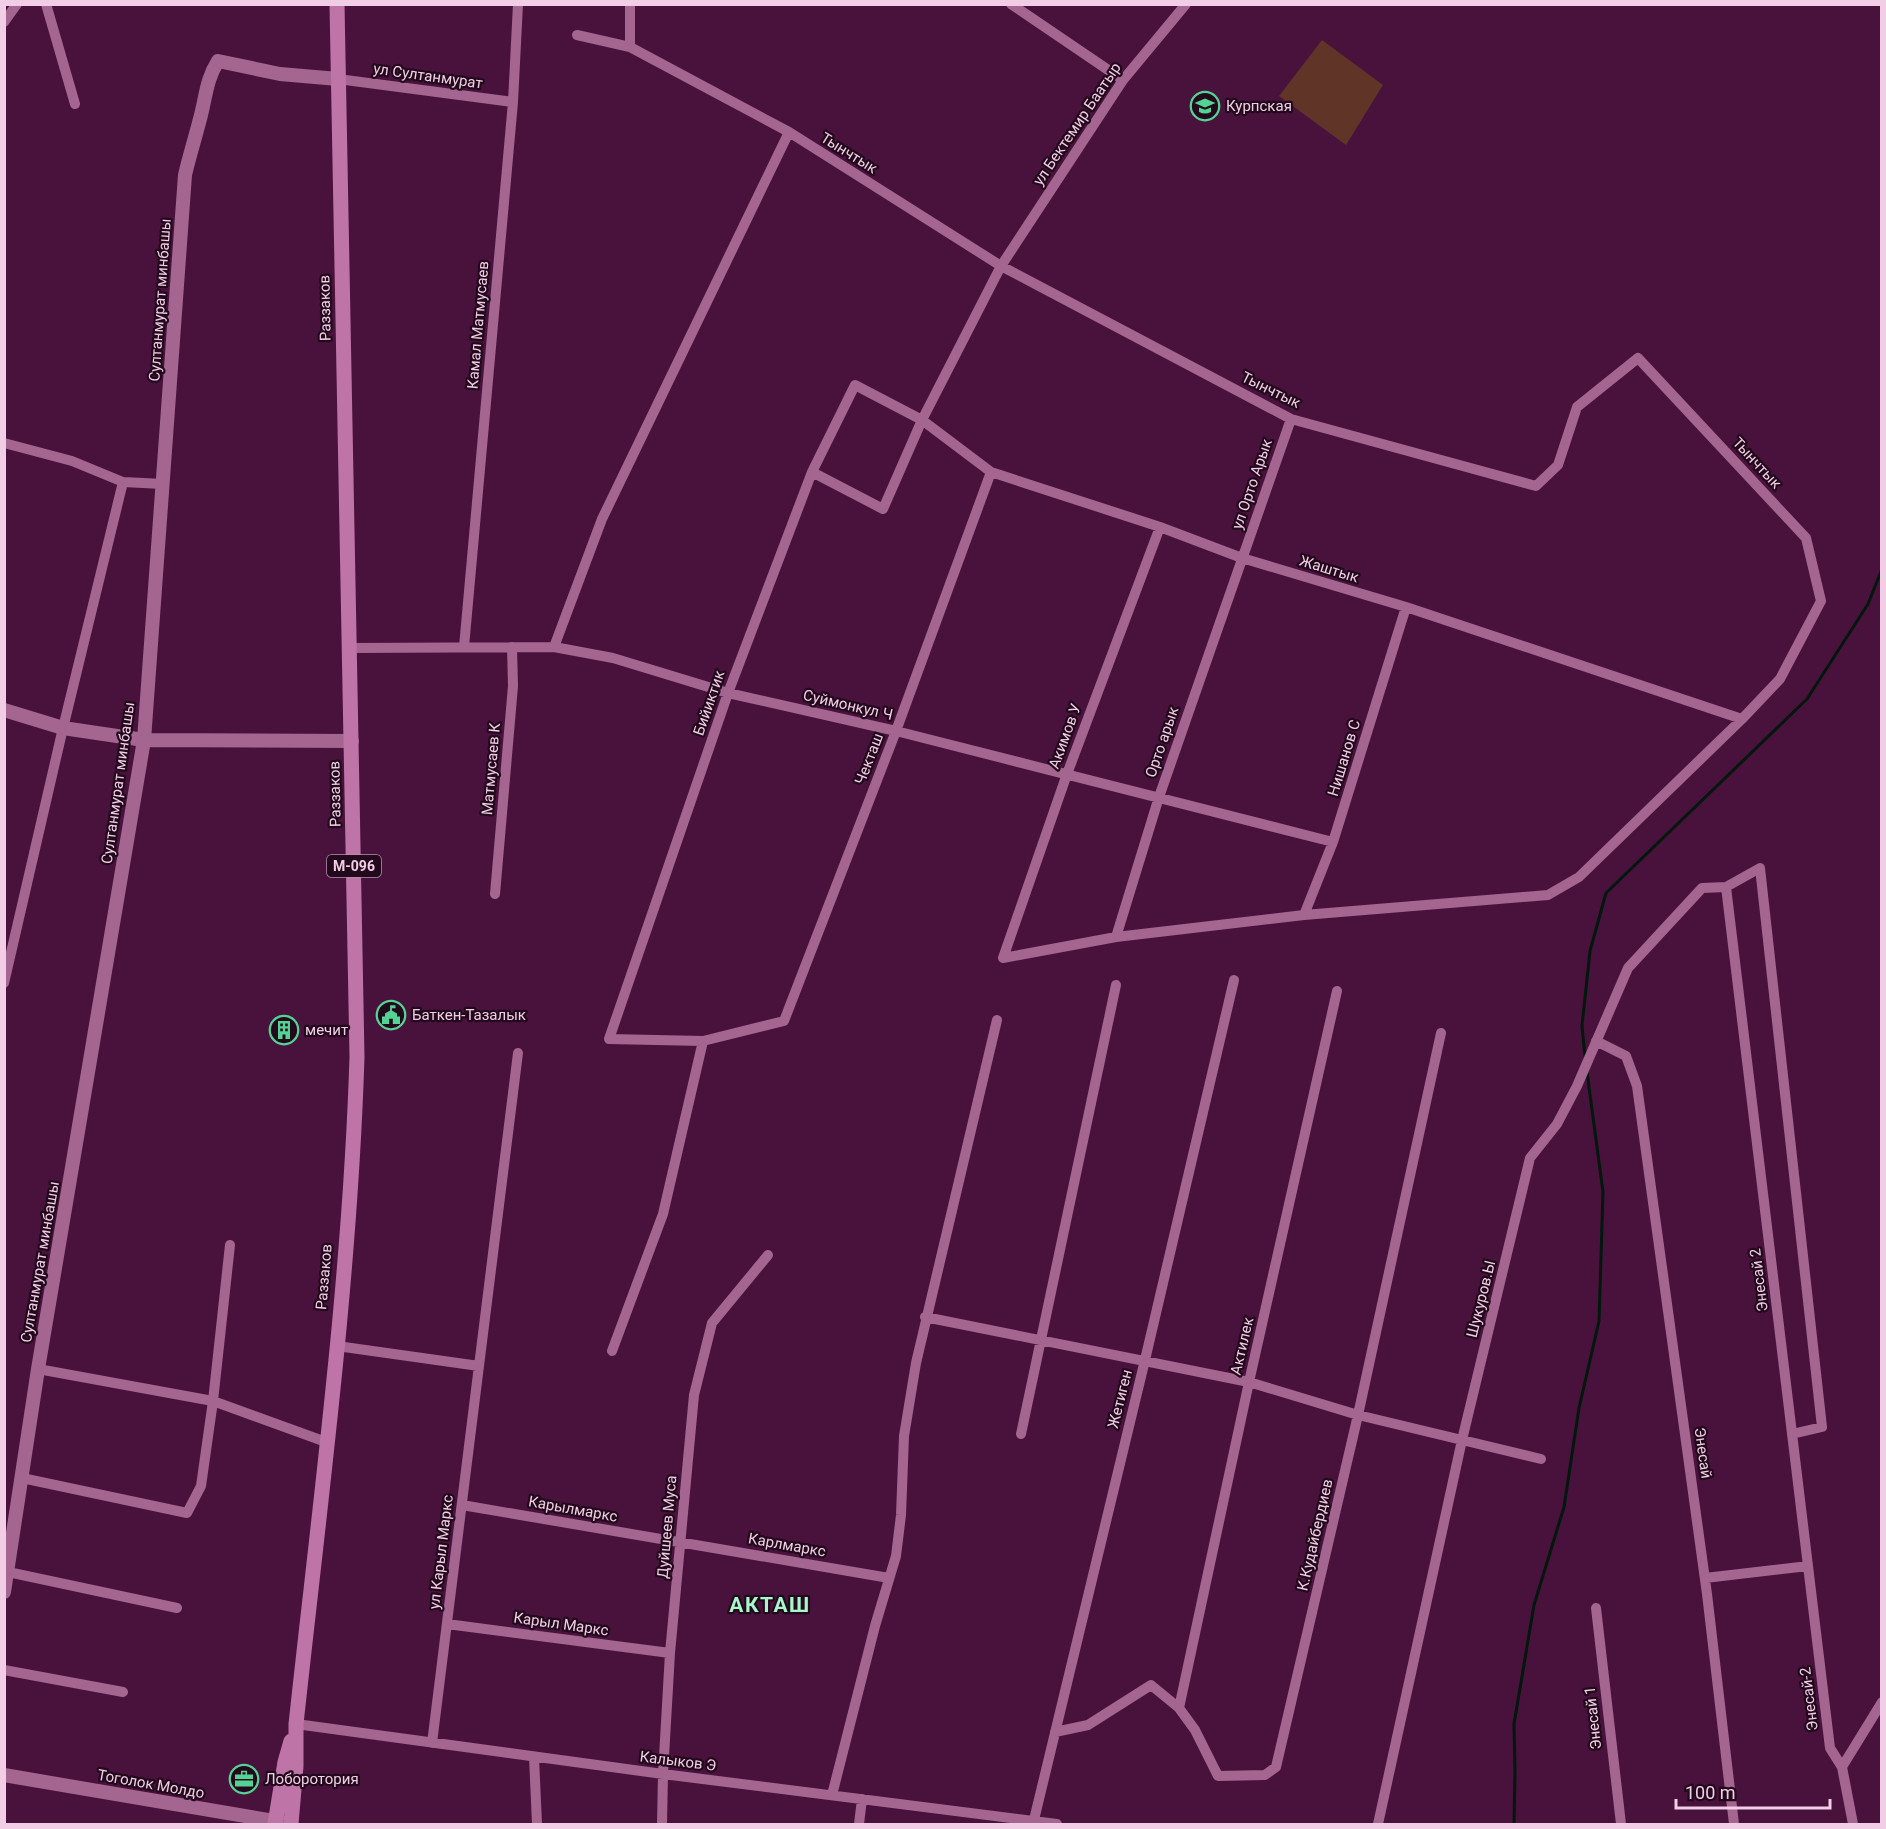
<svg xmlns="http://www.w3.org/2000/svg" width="1886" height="1829" viewBox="0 0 1886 1829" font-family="Roboto,sans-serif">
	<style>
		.green { fill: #603426 }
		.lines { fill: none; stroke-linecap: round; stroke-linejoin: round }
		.stream { stroke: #02180d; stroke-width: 3 }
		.minor { stroke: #a46691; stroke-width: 10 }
		.tertiary { stroke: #a46691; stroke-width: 14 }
		.primary { stroke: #be74a7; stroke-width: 15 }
		.labels { text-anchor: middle; stroke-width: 4.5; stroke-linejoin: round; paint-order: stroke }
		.shield { fill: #220a1c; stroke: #b393a9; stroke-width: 1.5 }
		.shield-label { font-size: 14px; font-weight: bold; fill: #f1cee5 }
		.street-label { font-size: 15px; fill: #f1cee5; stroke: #220a1c }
		.poi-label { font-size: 15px; fill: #f1cee5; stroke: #220a1c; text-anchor: start }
		.district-label { font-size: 21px; font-weight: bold; letter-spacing: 1.5px; fill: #a7f7ca; stroke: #220a1c }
	</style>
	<rect width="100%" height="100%" fill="#49123c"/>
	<!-- green -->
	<path class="green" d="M1322,40L1383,85L1346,145L1279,96Z"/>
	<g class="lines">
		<!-- stream -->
		<path class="stream" d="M1585,1057L1582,1026L1590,951L1606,893L1807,699L1868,604L1882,569
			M1514,1824L1515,1772L1514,1724L1534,1605L1564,1507L1579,1408L1599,1321L1603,1192L1587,1072"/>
		<!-- minor -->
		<path class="minor" d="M46,4L75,104
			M1011,4L1123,80
			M4,22L17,4
			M577,35L630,47L789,132L1001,266L1291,419L1536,486L1558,465L1577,407L1638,358L1806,538L1821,601L1780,679L1742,719L1579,877L1548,895L1304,915L1116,937L1003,958L1067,774L1160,527
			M630,47V4
			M338,79L513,102
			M4,443L72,461L123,482L163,484
			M812,472L883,509L922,420L1001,266L1123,80L1186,4
			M991,472L896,731L784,1021L703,1041L609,1039L728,693L812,472L855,385L922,420L991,472L1160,527L1242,558L1406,607L1742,719
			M464,647L513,102L518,4
			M554,647L602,519L789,132
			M350,648L554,647L613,658L728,693L896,731L1333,842
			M495,894L513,686L512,647
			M1304,915L1333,842L1406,607
			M1116,937L1159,797L1291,419
			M4,983L63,728L123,482
			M1596,1041L1626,1056L1637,1086L1707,1594L1734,1824
			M925,1317L1249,1382L1358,1415L1541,1459
			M337,1346L479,1366
			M612,1351L663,1214L703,1041
			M38,1369L213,1401L326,1442
			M1021,1434L1116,985
			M22,1478L187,1513L201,1486L213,1401L230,1245
			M462,1505L889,1578
			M1808,1566L1830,1748L1842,1767L1853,1824
			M8,1572L177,1608
			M1705,1578L1808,1566L1726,887
			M1596,1608L1621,1824
			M447,1624L670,1653
			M4,1670L123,1692
			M1179,1708L1249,1382L1337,991
			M296,1724L663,1774L1057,1824
			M1055,1732L1088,1725L1151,1685L1179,1708L1195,1730L1218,1776L1265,1775L1276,1767L1358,1415L1441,1033
			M432,1743L518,1053
			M534,1757L537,1824
			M1842,1767L1882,1702
			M832,1795L875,1626L896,1556L901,1515L904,1436L916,1363L997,1020
			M662,1824L663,1774L670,1653L694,1395L712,1323L768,1255
			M859,1824L862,1799
			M1033,1824L1145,1360L1234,980
			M1378,1824L1462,1440L1530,1158L1557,1124L1577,1086L1628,968L1702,888L1726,887L1760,868L1822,1427L1792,1434"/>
		<!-- tertiary -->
		<path class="tertiary" d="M4,710L63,728L144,740L352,741
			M4,1592L38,1369L144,740L185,175C190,154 196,135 201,115C206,95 207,78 218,61L280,74L338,79
			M4,1775L286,1823"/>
		<!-- primary -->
		<path class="primary" d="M275,1824L285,1762L291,1741
			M291,1824L296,1766V1724C320,1502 350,1280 357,1057L337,4"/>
	</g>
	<!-- icons -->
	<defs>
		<g id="school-ring" transform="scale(1.5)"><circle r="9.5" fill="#220a1c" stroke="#54d395" stroke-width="1.5"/><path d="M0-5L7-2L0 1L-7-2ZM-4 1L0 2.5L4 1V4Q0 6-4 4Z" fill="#54d395"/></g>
		<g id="civic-ring" transform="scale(1.5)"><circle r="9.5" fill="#220a1c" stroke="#54d395" stroke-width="1.5"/><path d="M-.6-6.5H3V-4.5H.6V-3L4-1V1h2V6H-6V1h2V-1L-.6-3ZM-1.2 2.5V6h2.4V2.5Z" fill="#54d395"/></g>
		<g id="building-ring" transform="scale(1.5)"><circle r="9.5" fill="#220a1c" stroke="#54d395" stroke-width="1.5"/><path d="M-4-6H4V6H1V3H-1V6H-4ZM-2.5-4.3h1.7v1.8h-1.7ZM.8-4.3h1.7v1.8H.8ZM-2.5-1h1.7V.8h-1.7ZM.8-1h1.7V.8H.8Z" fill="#54d395"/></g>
		<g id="office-ring" transform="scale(1.5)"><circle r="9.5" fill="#220a1c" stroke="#54d395" stroke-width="1.5"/><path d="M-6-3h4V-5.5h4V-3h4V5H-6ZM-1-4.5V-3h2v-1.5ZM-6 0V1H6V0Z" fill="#54d395"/></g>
	</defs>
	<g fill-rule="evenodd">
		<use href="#school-ring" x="1205" y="106"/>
		<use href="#civic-ring" x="391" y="1015"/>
		<use href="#building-ring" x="284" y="1030"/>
		<use href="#office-ring" x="244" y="1779"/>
	</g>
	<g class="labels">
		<!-- shield labels -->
		<rect class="shield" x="327" y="855" width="54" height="22" rx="4.5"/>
		<g class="shield-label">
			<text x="354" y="871">М-096</text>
		</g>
		<!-- street labels -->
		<g class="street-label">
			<text transform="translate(428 76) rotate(8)" y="5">ул Султанмурат</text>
			<text transform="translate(1077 124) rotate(-56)" y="5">ул Бектемир Баатыр</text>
			<text transform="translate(849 153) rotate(32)" y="5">Тынчтык</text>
			<text transform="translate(160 300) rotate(-86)" y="5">Султанмурат минбашы</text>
			<text transform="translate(325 308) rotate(-91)" y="5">Раззаков</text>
			<text transform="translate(478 325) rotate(-85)" y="5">Камал Матмусаев</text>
			<text transform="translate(1271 390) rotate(26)" y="5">Тынчтык</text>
			<text transform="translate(1757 463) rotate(47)" y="5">Тынчтык</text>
			<text transform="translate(1252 484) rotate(-71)" y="5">ул Орто Арык</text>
			<text transform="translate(1329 569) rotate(17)" y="5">Жаштык</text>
			<text transform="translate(709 703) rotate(-71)" y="5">Бийиктик</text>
			<text transform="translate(848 705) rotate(13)" y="5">Суймонкул Ч</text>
			<text transform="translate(1065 736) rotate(-70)" y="5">Акимов У</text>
			<text transform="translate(1162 742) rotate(-71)" y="5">Орто арык</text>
			<text transform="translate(1344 758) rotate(-73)" y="5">Нишанов С</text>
			<text transform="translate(869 759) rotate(-69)" y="5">Чекташ</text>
			<text transform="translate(491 769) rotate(-85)" y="5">Матмусаев К</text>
			<text transform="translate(118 783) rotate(-82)" y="5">Султанмурат минбашы</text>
			<text transform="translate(335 794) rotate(-91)" y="5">Раззаков</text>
			<text transform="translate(40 1262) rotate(-80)" y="5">Султанмурат минбашы</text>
			<text transform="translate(324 1277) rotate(-85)" y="5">Раззаков</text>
			<text transform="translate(1759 1280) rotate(-97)" y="5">Энесай 2</text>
			<text transform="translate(1481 1299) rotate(-76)" y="5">Шукуров.Ы</text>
			<text transform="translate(1242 1346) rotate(-77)" y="5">Актилек</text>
			<text transform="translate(1120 1399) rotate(-76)" y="5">Жетиген</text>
			<text transform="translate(1703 1453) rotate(82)" y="5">Энесай</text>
			<text transform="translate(573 1509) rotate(10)" y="5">Карылмаркс</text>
			<text transform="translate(667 1527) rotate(-85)" y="5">Дуйшеев Муса</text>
			<text transform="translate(1315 1535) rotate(-77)" y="5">К.Кудайбердиев</text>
			<text transform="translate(787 1545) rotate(10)" y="5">Карлмаркс</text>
			<text transform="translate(441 1552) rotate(-83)" y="5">ул Карыл Маркс</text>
			<text transform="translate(561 1624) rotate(8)" y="5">Карыл Маркс</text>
			<text transform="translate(1809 1699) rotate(-97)" y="5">Энесай-2</text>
			<text transform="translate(1593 1718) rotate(-96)" y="5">Энесай 1</text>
			<text transform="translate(678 1761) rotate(7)" y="5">Калыков Э</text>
			<text transform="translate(151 1784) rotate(10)" y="5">Тоголок Молдо</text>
		</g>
		<!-- poi labels -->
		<g class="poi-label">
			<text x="1226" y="111">Курпская</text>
			<text x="412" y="1020">Баткен-Тазалык</text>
			<text x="305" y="1035">мечит</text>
			<text x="265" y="1784">Лоборотория</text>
		</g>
		<!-- district labels -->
		<g class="district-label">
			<text x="770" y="1612">АКТАШ</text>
		</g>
	</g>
	<!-- border -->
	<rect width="1886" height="1829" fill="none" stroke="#f1cee5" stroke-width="12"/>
	<!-- scale -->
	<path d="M1676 1799v9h154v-9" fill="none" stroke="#f1cee5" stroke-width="3"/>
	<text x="1685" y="1799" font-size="18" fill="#f1cee5" stroke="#220a1c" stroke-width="4.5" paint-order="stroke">100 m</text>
</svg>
